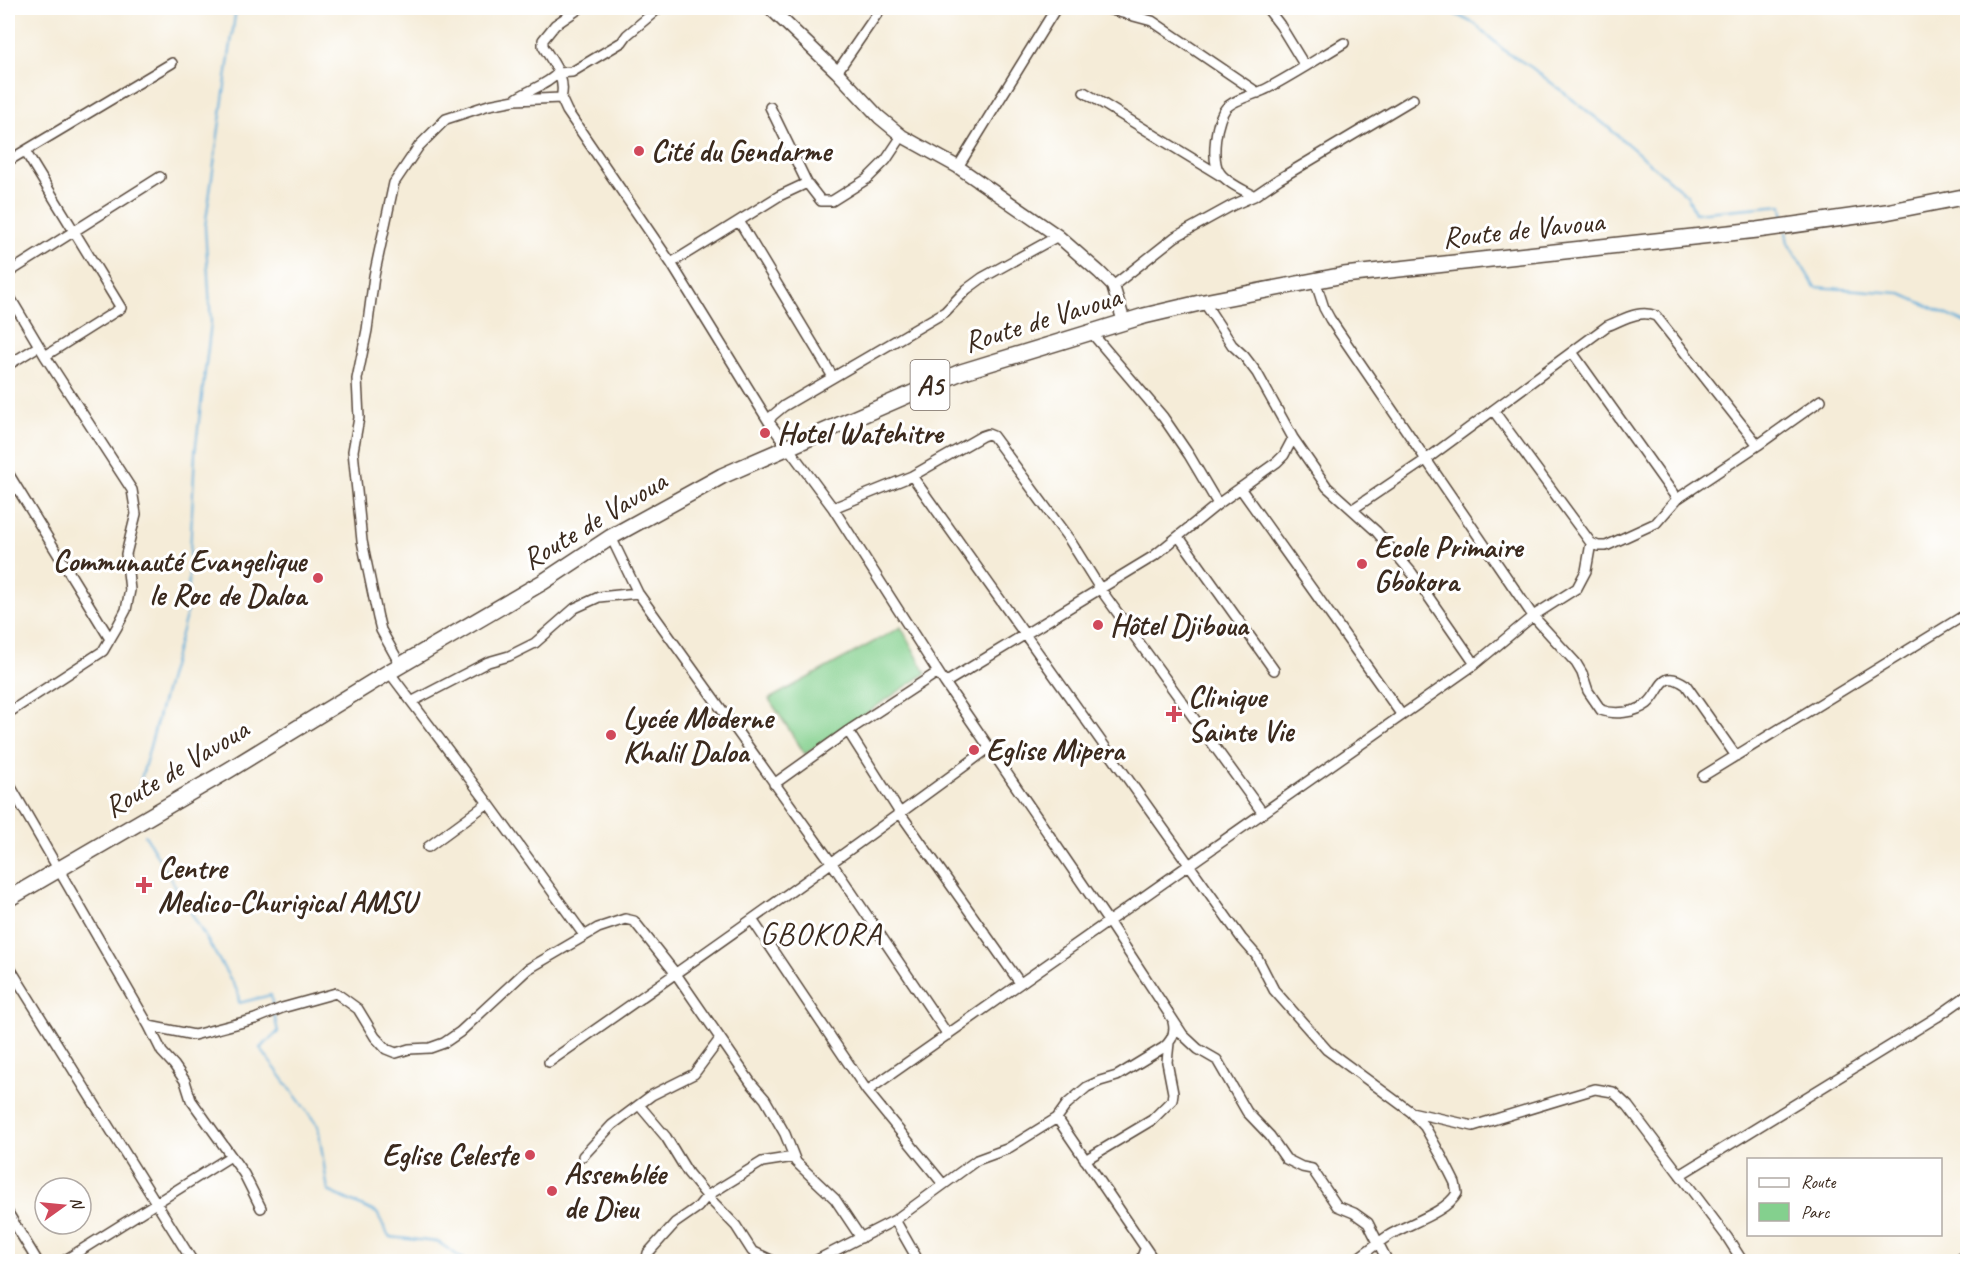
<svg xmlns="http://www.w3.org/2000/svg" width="1975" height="1269" viewBox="0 0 1975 1269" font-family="Caveat,sans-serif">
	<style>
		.green { fill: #84d08e; stroke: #607d56; stroke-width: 1.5 }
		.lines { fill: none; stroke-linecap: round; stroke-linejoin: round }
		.stream { stroke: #60acd9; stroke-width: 2 }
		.minor-casing { stroke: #57473a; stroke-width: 12 }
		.tertiary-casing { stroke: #57473a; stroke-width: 15 }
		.primary-casing { stroke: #57473a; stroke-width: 18 }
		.minor { stroke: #fff; stroke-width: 9 }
		.tertiary { stroke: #fff; stroke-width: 12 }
		.primary { stroke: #fff; stroke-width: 15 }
		.poi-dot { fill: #d1495b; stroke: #fff; stroke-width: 2 }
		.labels { text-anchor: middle; stroke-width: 6; stroke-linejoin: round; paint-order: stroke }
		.shield { fill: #fff; stroke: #766a62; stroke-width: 1.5 }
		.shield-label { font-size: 28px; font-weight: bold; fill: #3b2a1e }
		.poi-label { font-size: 30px; font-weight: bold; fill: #3b2a1e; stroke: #fff; text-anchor: start }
		.street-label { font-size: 30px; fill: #3b2a1e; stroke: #fff }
		.neighbourhood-label { font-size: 32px; letter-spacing: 1.5px; fill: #3b2a1e; stroke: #fff }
	</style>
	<rect width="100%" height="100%" fill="#fff"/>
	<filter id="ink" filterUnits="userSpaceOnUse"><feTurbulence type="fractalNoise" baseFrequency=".0167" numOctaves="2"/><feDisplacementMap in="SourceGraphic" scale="12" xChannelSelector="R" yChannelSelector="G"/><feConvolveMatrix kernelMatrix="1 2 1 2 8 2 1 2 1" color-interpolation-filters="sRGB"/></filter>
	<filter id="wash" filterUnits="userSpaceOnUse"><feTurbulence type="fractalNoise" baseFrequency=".008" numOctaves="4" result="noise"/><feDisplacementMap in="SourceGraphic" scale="24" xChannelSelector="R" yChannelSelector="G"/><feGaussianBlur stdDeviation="1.35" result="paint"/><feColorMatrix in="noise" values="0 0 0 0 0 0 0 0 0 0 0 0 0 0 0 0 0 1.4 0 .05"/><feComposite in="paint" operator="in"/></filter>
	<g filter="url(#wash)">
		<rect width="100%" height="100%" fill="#f5ecd8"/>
		<!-- green -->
		<path class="green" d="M901,627L926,673L805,754L769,699Z"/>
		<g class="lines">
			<!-- stream -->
			<path class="stream" d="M1443,8L1475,24L1506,52L1531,67L1604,124L1687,195L1695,213L1782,205L1784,221
				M1786,232L1788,243L1815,287L1899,293L1968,324
				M138,790L187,612L195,453L211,323L205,227L236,8
				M145,835L238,992L239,1003L271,995L273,1009
				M274,1014L278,1032L260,1048L318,1126L328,1191L377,1213L389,1237L438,1242L467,1262"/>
		</g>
	</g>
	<g filter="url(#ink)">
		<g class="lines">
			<!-- minor casing -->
			<g class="minor-casing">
				<path id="minor" d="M580,8L555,25L543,40V46C552,62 567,78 561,98L567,111L671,263L769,422L833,508L945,683L1108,921L1183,1035L1198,1049L1217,1060L1247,1112L1270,1136L1286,1159L1302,1167L1312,1169L1337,1206L1354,1213L1368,1223L1388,1262
					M1104,8L1152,21L1258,93
					M1267,8L1280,25L1305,66
					M837,72L881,8
					M1084,92L1221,176
					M517,98C531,89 547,85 558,73L572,72L622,42L627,35L659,8
					M770,107L807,183
					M25,151L121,308L45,356
					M8,161L172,63
					M958,167L1056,8
					M1254,196C1244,190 1227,183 1220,173C1210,161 1216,118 1227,107C1235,99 1257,94 1268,88C1294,74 1319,58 1344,43
					M739,221L833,377
					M671,263L779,196L807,183L821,201H832L867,179L886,160L902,136
					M8,273L160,177
					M1315,280L1324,308L1330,319L1533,616L1576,663L1582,673L1588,691L1601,710C1614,715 1635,713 1647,704C1662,692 1660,667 1686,685L1736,756
					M1113,286L1175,237L1233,205L1254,196L1279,179L1413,99
					M8,294L45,356L132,490L136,514L126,554L130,590L126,610L117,627L103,651L8,713
					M1204,302L1232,345L1244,356L1257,373L1293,438L1327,487L1376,531L1412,573L1475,664
					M1090,331L1163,417L1189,455L1218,504
					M1572,352L1677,499
					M8,365L39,346
					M1493,410L1591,543L1598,546H1606L1656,523L1677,499L1758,445L1821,400
					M769,422L772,416L784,406L945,312L967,289L982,278L1058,236
					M8,473L110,639
					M912,476L982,436L988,434L993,436L1069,539L1101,590L1262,812
					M1240,488L1401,714
					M833,508L912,476L1242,939L1256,955L1274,990L1327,1050L1411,1112L1425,1127L1443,1159L1455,1183L1457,1193C1446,1213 1407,1224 1388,1236C1376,1244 1365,1253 1353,1262
					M1353,509L1427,459L1607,326C1623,320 1639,309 1656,316L1758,445
					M611,537L638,593L831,862L948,1035
					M1179,537L1274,670
					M401,666L381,630L378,618L362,541L353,451L359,418L357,379L367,330L374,276L394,183L419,146L446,119L489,105L515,100L561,98
					M389,672L488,803L428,847
					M945,683L1154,556L1218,504L1277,462L1284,455L1293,438
					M413,701L488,662L509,656L535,643L575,608L599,597L638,593
					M848,731L900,813L1020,983
					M1703,776L1968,613
					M8,782L149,1026L162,1052L174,1065L185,1081L191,1100L244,1174L261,1208
					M774,784L848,731L938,672
					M488,803L584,935
					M753,921L867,1091L943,1184
					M8,965L193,1262
					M149,1026L194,1035L255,1019L282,1008L336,993L358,1009L375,1037L386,1049L396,1053L409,1049L430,1048L444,1043L460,1032L528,969L598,928L625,919L634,921L676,974L751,1083L765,1099L785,1134L796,1162L835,1199L861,1238
					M549,1062C697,959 844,855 989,748
					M867,1091L1475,664L1533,616L1577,588L1586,571L1591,543
					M639,1105L666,1137L688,1173L707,1196L736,1226L752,1251L775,1262
					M1411,1112L1473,1126L1595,1089L1613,1092L1628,1106L1727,1237L1743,1262
					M1057,1118L1155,1262
					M583,1156L612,1125L652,1095L694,1074L720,1039
					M1085,1160L1152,1120L1172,1100L1173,1093L1167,1062L1169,1043
					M1680,1175L1937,1017L1968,995
					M8,1213L38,1262
					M895,1220L919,1262
					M62,1262L231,1156
					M646,1262L648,1253L675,1223L698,1207L707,1196L762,1162L794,1157
					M813,1262L895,1220L977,1160L1007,1149L1057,1118L1067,1104L1087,1087L1100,1081L1117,1076L1163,1048C1172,1041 1176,1033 1173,1022
					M1140,1262L1145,1249
					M1955,1262L1968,1254"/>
			</g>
			<!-- tertiary casing -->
			<g class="tertiary-casing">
				<path id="tertiary" d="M770,8L837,72L879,117L902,136L958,167L1058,236L1099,272L1113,286L1124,322"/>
			</g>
			<!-- primary casing -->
			<g class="primary-casing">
				<path id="primary" d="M8,899L229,770L389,672L543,582L611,537L722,476L961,372L1144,316L1204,302L1344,275L1757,230L1886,212L1968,196"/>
			</g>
			<!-- minor -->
			<use href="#minor" class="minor"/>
			<!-- tertiary -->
			<use href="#tertiary" class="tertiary"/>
			<!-- primary -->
			<use href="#primary" class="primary"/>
		</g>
	</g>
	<!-- markers -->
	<g class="poi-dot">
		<circle cx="639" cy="151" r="6"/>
		<circle cx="765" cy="433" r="6"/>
		<circle cx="1362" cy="564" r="6"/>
		<circle cx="318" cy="578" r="6"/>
		<circle cx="1098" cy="625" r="6"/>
		<path d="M1171 705h6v6h6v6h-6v6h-6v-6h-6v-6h6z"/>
		<circle cx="611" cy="735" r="6"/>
		<circle cx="974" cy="750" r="6"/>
		<path d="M141 876h6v6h6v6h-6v6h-6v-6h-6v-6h6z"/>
		<circle cx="530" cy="1155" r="6"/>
		<circle cx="552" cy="1191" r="6"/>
	</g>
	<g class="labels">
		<!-- shield labels -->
		<rect class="shield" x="910.5" y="360" width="39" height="50" rx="4.5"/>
		<g class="shield-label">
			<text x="930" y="395">A5</text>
		</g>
		<!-- poi labels -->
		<g class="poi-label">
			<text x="651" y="161">Cité du Gendarme</text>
			<text x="777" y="443">Hotel Watehitre</text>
			<text x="1374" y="557">Ecole Primaire<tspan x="1374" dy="34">Gbokora</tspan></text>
			<text x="306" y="571" text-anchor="end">Communauté Evangelique<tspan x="306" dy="34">le Roc de Daloa</tspan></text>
			<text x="1110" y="635">Hôtel Djiboua</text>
			<text x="1188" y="707">Clinique<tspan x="1188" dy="34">Sainte Vie</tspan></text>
			<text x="623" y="728">Lycée Moderne<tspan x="623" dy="34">Khalil Daloa</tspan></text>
			<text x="986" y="760">Eglise Mipera</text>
			<text x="158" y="878">Centre<tspan x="158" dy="34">Medico-Churigical AMSU</tspan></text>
			<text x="518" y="1165" text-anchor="end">Eglise Celeste</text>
			<text x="564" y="1184">Assemblée<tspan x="564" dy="34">de Dieu</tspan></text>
		</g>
		<!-- street labels -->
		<g class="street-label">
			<text transform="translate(1523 229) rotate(-6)" y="10">Route de Vavoua</text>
			<text transform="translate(1042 319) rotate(-17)" y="10">Route de Vavoua</text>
			<text transform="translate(594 520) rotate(-31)" y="10">Route de Vavoua</text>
			<text transform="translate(176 768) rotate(-31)" y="10">Route de Vavoua</text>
		</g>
		<!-- neighbourhood labels -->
		<g class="neighbourhood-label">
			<text x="821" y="944">GBOKORA</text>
		</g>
	</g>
	<!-- margin -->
	<rect width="1975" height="1269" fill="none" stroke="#fff" stroke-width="30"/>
	<!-- legend -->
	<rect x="1747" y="1158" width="195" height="78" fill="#ffffff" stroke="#b1aaa5" stroke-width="1.5"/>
	<rect x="1759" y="1178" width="30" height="9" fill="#ffffff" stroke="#b1aaa5" stroke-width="1.5"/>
	<text x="1801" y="1188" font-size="18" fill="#3b2a1e">Route</text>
	<rect x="1759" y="1203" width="30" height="18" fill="#84d08e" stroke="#b1aaa5" stroke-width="1.5"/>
	<text x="1801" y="1218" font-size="18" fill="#3b2a1e">Parc</text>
	<!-- north arrow -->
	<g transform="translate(63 1206) rotate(75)"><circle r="28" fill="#ffffff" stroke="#b1aaa5" stroke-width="1.5"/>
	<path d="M0-4.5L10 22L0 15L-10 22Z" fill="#d1495b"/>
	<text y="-9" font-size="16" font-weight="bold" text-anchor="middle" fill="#3b2a1e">N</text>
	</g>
</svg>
